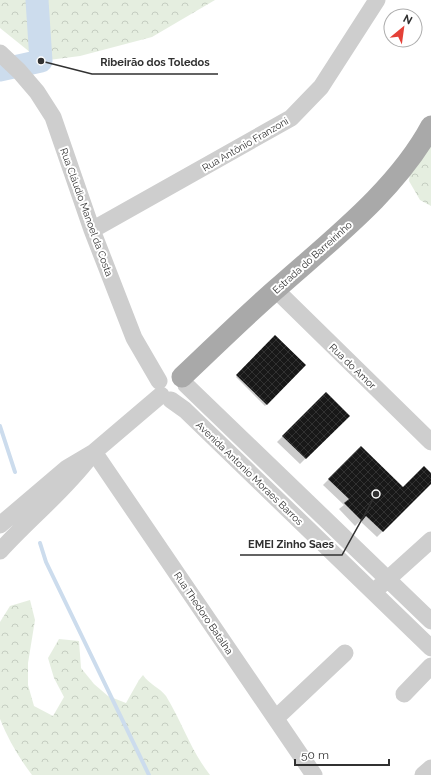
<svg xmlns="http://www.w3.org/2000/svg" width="431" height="775" viewBox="0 0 431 775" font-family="Raleway,sans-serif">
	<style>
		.forest { fill: url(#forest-crowns) }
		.shadow { fill: #0003 }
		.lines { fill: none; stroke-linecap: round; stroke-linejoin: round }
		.stream { stroke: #ccdced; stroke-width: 4 }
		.river { stroke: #ccdced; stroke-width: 23 }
		.building { fill: url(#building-cross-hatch) }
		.minor { stroke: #cecece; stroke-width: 17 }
		.major { stroke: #a9a9a9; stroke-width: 21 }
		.labels { text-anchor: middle; stroke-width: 4; stroke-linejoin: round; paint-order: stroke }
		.street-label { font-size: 10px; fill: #313131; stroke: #fff }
		.leader { fill: none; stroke: #313131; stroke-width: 1.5 }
		.callout-dot { fill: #313131; stroke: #fff; stroke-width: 1.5 }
		.callout-label { font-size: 11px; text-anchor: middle; font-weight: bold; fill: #313131; stroke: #fff; stroke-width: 4; stroke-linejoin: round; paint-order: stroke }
	</style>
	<defs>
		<pattern id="forest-crowns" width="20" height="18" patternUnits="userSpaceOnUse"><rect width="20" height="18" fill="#e5eee0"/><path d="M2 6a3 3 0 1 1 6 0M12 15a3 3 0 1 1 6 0" fill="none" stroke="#c5cdc1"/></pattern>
		<pattern id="building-cross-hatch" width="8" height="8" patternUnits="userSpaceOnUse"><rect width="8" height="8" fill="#181818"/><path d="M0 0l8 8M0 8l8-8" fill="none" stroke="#313131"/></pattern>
	</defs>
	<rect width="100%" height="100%" fill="#fff"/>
	<!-- forest -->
	<path class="forest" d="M0,0H215L152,37L80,56L41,61L0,28Z
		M431,128V206L420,200L409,181L412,161Z
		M30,600L35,620L28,663V685L34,706L53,716L64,697L54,678L48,658L59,639L79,641L81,668L94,684L108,696L126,703L139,680L143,675C149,684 160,688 166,696C182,722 191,751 210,775H32C19,758 8,739 0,719V622L10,606Z"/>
	<!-- shadow -->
	<path class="shadow" d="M275,336L305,365L265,406L236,377Z
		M326,393L348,416L300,464L277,442Z
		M361,447L403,488L431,474V483L377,537L360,521L355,526L339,509L344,505L323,485Z"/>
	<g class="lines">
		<!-- stream -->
		<path class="stream" d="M0,426L15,472
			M40,543L46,562L149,775"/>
		<!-- river -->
		<path class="river" d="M0,70L41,61L37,0"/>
	</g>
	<!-- building -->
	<path class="building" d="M275,335L306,365L267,405L236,375Z
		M326,392L350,416L306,459L282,436Z
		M361,446L403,487L424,466L431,473V484L383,532L366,516L362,521L344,503L349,499L328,479Z"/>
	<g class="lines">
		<!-- minor -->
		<path class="minor" d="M0,53L19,71L37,92L53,117L92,230L134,338L159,381
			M92,230L291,118L321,87L377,0
			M275,289L431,442
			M186,385L431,621
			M171,400L185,410L431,648
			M94,452L314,775
			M0,525L67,468L94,452L161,395
			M0,551C29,519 63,492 89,458
			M379,587L431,540
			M404,694L431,666
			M276,718L345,653
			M423,775L431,768"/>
		<!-- major -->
		<path class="major" d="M182,377C215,346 247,314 282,284C334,238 398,188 431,126"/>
	</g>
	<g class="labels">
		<!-- street labels -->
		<g class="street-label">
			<text transform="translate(245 144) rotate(-30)" y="4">Rua Antônio Franzoni</text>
			<text transform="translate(87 212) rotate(70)" y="4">Rua Cláudio Manoel da Costa</text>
			<text transform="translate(312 257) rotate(-42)" y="4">Estrada do Barreirinho</text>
			<text transform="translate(353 366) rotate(44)" y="4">Rua do Amor</text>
			<text transform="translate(250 473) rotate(44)" y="4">Avenida Antonio Moraes Barros</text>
			<text transform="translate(204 613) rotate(56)" y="4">Rua Thedoro Batalha</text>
		</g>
	</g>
	<!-- callouts -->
	<path class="leader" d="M41 61L92 74H218M376 494L342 555H240"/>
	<g class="callout-dot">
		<circle cx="41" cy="61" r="4"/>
		<circle cx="376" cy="494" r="4"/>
	</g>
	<g class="callout-label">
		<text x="155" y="66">Ribeirão dos Toledos</text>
		<text x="291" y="548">EMEI Zinho Saes</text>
	</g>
	<!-- north arrow -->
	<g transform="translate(403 28) rotate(29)"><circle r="19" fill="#ffffff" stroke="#adadad"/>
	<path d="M0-3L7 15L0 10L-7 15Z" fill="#e44037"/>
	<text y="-6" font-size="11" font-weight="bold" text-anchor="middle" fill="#313131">N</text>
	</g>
	<!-- scale -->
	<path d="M295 759v6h94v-6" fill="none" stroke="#313131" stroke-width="2"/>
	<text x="301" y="759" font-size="12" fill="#313131" stroke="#ffffff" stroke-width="3" paint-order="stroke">50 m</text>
</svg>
